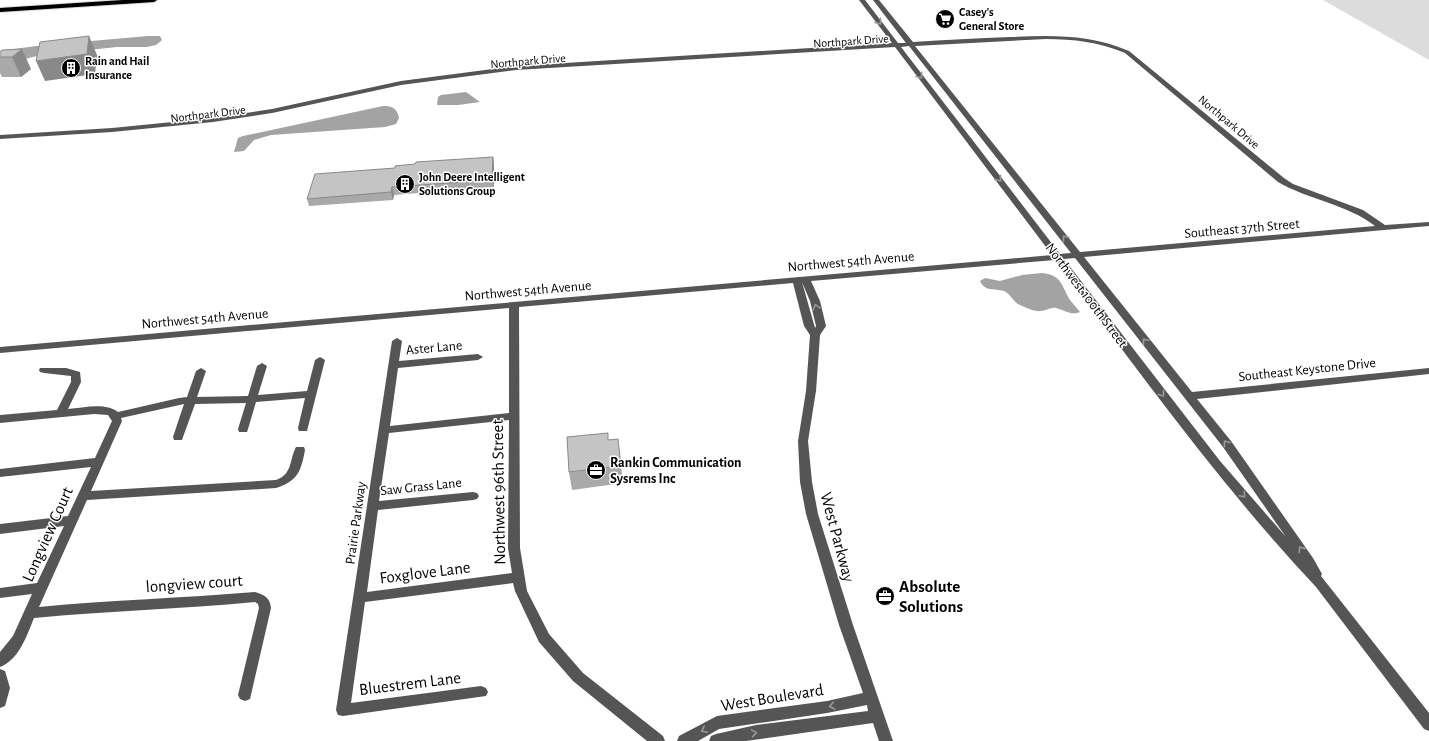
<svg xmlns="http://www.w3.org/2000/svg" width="1429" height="741" viewBox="0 0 1429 741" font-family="'Alegreya Sans',sans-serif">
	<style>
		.green { fill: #dcdcdc }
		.water { fill: #a3a3a3 }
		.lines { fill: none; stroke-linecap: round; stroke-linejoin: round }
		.highway-casing { stroke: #dbdbdb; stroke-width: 2 }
		.minor { fill: #555; fill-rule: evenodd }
		.highway { fill: #000; fill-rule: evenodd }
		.wall { fill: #a9a9a9 }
		.shaded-wall { fill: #898989 }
		.building { fill: #c4c4c4; stroke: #898989 }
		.oneway { stroke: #999 }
		.labels { text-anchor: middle; stroke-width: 3; stroke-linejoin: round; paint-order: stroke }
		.far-poi-label { font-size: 12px; font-weight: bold; fill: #000; stroke: #fff; text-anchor: start }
		.far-street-label { font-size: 12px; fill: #000; stroke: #fff }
		.street-label { font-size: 14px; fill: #000; stroke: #fff }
		.poi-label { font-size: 14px; font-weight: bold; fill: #000; stroke: #fff; text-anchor: start }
		.near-street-label { font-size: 17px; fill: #000; stroke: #fff }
		.near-poi-label { font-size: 17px; font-weight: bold; fill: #000; stroke: #fff; text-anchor: start }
	</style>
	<rect width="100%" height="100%" fill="#fff"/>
	<!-- green -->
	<path class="green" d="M1323,0H1429V60Z"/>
	<!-- water -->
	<path class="water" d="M148,36H160L162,40L156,45L147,47H117L88,50L80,42Z
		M36,46H42L37,56L0,65V51Z
		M466,92L480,102L458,105H437L438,97L441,95Z
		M383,106C392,106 397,108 399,118L396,124L385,127L271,135L254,140L244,151L234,152L238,138L243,136Z
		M1042,273C1062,275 1061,285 1070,300C1073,304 1077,308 1080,312C1072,316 1064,310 1056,308C1051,307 1046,311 1041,311C1035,312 1026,308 1020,305C1013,302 1011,294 1004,291C994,288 985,292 980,281L985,278L1000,281L1022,275Z"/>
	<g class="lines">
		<!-- highway casing -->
		<g class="highway-casing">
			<path id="highway" d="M123,0H157L154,2L0,12V8Z"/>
		</g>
		<!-- minor -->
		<path class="minor" d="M859,0H865L898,43H906L873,0H879L913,42C945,40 977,38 1010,37C1051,35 1090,34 1129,51L1284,178L1293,184L1363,210L1385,225L1429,222V226L1084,257L1192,392L1429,368V374L1197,399L1231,441L1313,558L1322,574L1321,576L1429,713V731L1424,729L1316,587C1220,485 1139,371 1055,260L811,281L820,301L826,326L820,335L816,391L808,441L812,482L818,514L853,625L893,741H879L873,723L746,741H709L711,736L716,734L756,725L868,711L867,705L827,713L719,729L698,741H677L679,736L717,716L827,701L863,693L839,625L806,514L800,482L798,441L806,391L810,335L804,326L793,283L519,307L520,548L527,591L549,634L583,673L663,736L665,741H647L573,681L539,642L515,591L513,583L365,602L351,703L481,686L486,688L488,692L486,696L343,716L338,715L336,710L392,341L397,338L402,341L399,361L478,354L483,357L478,360L398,368L390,426L509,413V308L0,353V347L1052,255L895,47L516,70L401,85L272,113L213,122L112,132L0,139V135L112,128L213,118L272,109L401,81L516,66L892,43ZM1046,39C1074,39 1099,42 1125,53L1278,182C1309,200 1347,204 1375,226L1080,252L915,46ZM909,46L1071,253L1060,254L901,47ZM1075,258L1223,447L1286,537L1220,461L1064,259ZM802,282L810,301L816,326L815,328ZM509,420L508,548L512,573L367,592L378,510L473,500L477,499L479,496L477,493L473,492L379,501L389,433Z
			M320,357L325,360L307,431H299L298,428L305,398L256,402L248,429L247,432H239L238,429L246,403L195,404L183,437L182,440H174L173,437L184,404L121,418L122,421L91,491L276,480C293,474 289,460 296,447H304L305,450C301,471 298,481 276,488L87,500L39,607C111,600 183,598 255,592C264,595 270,597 271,608L250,699L245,701L240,699L238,695L259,608L258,604L255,602C181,609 108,611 34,618C27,635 19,660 0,667V652L13,636L32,594L0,598V588L37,583L64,526L0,534V524L68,516L91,467L0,477V469L95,458L112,421L108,415L94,414L0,423V415L57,410L71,382V376L44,373L40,372L39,370L40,368H66L80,372L81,382L68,409C83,408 105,402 118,412L179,398L187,397L196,371L201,368L206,371L197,397L248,396L257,366L262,363L267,366L258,395L307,391L315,360Z
			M0,669L5,671L10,688L5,706L0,708Z"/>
		<!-- highway -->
		<use href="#highway" class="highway"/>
	</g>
	<!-- wall -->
	<path class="wall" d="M2,50L31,69L21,77H2L0,73V52Z
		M493,157L494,164V187L394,195L393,200L309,206L307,199L395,168Z
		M608,440L621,466L623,483L572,490L569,472Z"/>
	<!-- shaded-wall -->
	<path class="shaded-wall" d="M89,36L97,55L95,74L45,81L36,61Z
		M22,49L31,69L21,77L12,57Z
		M493,157L494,164V187L492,180Z
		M392,187L394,195L393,200L391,192Z"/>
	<!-- building -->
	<path class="building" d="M89,36L87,54L36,61L40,42Z
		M22,49L12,57H0V52L2,50Z
		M493,157L492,180L392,187L391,192L307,199L315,174L395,168V166L415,164L416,162Z
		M608,433V440L618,439L621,466L569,472L567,437Z"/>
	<!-- one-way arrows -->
	<defs><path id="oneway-chevron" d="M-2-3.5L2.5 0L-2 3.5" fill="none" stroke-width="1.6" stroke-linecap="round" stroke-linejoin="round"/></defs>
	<g class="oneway">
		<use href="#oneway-chevron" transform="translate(879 22) rotate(52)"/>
		<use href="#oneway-chevron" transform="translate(920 76) rotate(53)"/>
		<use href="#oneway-chevron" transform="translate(999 179) rotate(51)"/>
		<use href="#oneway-chevron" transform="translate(1065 238) rotate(-128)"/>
		<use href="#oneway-chevron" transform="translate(816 307) rotate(-106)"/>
		<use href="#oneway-chevron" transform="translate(1145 341) rotate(-128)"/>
		<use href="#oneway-chevron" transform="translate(1162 394) rotate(53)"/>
		<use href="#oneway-chevron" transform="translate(1226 443) rotate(-127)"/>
		<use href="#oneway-chevron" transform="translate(1243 495) rotate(49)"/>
		<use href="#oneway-chevron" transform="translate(1301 549) rotate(-125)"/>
		<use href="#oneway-chevron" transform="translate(832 706) rotate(169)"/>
		<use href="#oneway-chevron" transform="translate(704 730) rotate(153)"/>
		<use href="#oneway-chevron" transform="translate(754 733) rotate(-9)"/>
	</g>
	<!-- icons -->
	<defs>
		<g id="supermarket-disc" transform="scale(1)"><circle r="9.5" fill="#000" stroke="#fff"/><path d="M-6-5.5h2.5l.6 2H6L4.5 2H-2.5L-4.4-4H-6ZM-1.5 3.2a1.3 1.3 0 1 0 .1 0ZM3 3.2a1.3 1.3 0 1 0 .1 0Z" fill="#fff"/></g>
		<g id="building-disc" transform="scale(1)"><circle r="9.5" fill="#000" stroke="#fff"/><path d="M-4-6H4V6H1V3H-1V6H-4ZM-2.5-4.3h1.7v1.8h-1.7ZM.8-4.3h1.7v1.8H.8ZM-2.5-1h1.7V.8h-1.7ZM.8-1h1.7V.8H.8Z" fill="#fff"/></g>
		<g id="office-disc" transform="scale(1)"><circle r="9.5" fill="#000" stroke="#fff"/><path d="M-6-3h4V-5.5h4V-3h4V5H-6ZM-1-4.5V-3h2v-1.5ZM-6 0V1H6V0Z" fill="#fff"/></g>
	</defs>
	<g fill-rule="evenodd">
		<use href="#supermarket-disc" x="945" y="19"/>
		<use href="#building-disc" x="71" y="68"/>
		<use href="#building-disc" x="405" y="184"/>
		<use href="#office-disc" x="596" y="470"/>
		<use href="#office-disc" x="885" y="596"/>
	</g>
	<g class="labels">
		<!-- far-poi labels -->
		<g class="far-poi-label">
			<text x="959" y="16">Casey's<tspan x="959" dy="14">General Store</tspan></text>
			<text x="85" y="65">Rain and Hail<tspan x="85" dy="14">Insurance</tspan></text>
			<text x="419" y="181">John Deere Intelligent<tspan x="419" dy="14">Solutions Group</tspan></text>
		</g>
		<!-- far-street labels -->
		<g class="far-street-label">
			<text transform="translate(851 41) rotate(-4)" y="4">Northpark Drive</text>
			<text transform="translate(528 61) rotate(-5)" y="4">Northpark Drive</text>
			<text transform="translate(208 114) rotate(-7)" y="4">Northpark Drive</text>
			<text transform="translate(1229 122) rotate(40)" y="4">Northpark Drive</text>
		</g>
		<!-- street labels -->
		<g class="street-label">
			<text transform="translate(1242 228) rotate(-5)" y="5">Southeast 37th Street</text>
			<text transform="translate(851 261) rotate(-5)" y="5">Northwest 54th Avenue</text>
			<text transform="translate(528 290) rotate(-5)" y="5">Northwest 54th Avenue</text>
			<text transform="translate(1087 295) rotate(53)" y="5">Northwest 100th Street</text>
			<text transform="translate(205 318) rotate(-5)" y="5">Northwest 54th Avenue</text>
			<text transform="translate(434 347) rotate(-5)" y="5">Aster Lane</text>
			<text transform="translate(1307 369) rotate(-6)" y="5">Southeast Keystone Drive</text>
			<text transform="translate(421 486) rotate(-6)" y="5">Saw Grass Lane</text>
			<text transform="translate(355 523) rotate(-82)" y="5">Prairie Parkway</text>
		</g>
		<!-- poi labels -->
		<g class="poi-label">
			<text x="610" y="467">Rankin Communication<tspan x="610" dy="16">Sysrems Inc</tspan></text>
		</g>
		<!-- near-street labels -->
		<g class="near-street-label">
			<text transform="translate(498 492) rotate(-91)" y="6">Northwest 96th Street</text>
			<text transform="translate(47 534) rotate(-66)" y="6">Longview Court</text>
			<text transform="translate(838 537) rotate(75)" y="6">West Parkway</text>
			<text transform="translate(425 572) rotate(-7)" y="6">Foxglove Lane</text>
			<text transform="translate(194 583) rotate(-4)" y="6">longview court</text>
			<text transform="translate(410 683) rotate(-7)" y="6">Bluestrem Lane</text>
			<text transform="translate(772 697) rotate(-9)" y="6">West Boulevard</text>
		</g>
		<!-- near-poi labels -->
		<g class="near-poi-label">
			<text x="899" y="592">Absolute<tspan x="899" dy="20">Solutions</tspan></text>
		</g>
	</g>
</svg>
